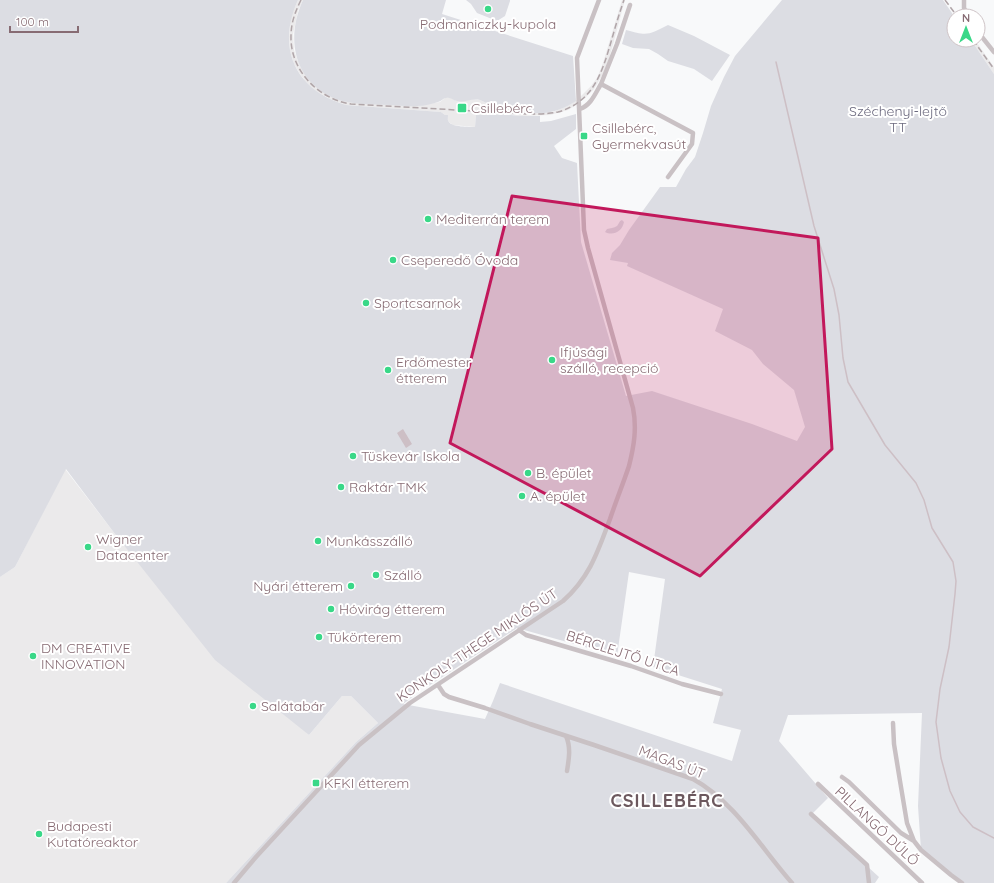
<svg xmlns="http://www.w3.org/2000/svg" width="994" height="883" viewBox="0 0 994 883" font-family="Quicksand,sans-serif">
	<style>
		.built { fill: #ebeaeb }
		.green { fill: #dcdde3; fill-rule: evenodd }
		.water { fill: #cdbfc5 }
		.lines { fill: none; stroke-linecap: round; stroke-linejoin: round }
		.stream { stroke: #cdbfc5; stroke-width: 1.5 }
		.street { stroke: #c9c1c4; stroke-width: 4.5 }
		.rail { stroke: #b0a5a8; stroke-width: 1.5; stroke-dasharray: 6 3; stroke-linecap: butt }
		.marked { fill: #c2185b; fill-opacity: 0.2; stroke: #c2185b; stroke-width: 3; stroke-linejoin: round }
		.poi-dot { fill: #39d888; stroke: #fff; stroke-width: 1.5 }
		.labels { text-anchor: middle; stroke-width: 4; stroke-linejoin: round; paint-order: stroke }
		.poi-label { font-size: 14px; fill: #876b73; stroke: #fff; text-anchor: start }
		.park-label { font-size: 14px; fill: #6b697e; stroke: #fff }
		.street-label { font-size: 14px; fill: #876b73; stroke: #fff }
		.district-label { font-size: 18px; font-weight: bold; letter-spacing: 1px; fill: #6c585e; stroke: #fff }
	</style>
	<rect width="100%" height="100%" fill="#f8f9fa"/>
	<!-- built -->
	<path class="built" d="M298,0H303L298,11L293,34L294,50L297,59L301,68L307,77L314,84L325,93L332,97L337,99L349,102L417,106L440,102L445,98L450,97L456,101H465L472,99L480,100L489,104L535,113L553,112L567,106L578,99L591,86L597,78L603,63L622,0H625L609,59L603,74L594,89L585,98L576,105L568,110L550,115L520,116L499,114L494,115H476L475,127L453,125L449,122L445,115L441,112L346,105L332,100L316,91L306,82L300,74L294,64L290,51L289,37L290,23L292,14Z
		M971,40H975L994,67V74Z
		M65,469L115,534L309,735L342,696H351L378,723L356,742L226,883H0V577L15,567Z"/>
	<!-- green -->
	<path class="green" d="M0,0H298C276,48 295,90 346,105L441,112L445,115H448C448,117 447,120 449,122C452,127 469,127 475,127L476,115H494L499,114L520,116H540V122L551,121L576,114V129L554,146L562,158L577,163L581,242L626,396L652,391L752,424L797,441L805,427L794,390L763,364L752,350L715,331L723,309L627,266L628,263L610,260L612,253L620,245L629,230L660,187H676L686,169L695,157L703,133L711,106L724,77L735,56L782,0H943L954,16V40H971L994,74V883H962L921,850L918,806L922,713L788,715L779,741L828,798L811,815L879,877L875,883H226L356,742L378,723L351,696H342L309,735L215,660L115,534L66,469L15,567L0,577ZM629,572L665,579L653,667L722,689L713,723L741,730L732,761L500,683L493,701L485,719L403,704L415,695L413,692L421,687L422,688L425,686L427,687L517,628L617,656Z
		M303,0H446L442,14L573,56L576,101C564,109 550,114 536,113C528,113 520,110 512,108C505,107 496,107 488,104C486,103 483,101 480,100C471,98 465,103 457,101C454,101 452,98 449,98C444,97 442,101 438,102C432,104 424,106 417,106C408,107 399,105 390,105C373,104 352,105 336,99C294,82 285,39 303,0Z
		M466,0H510V1L505,16L497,21L477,13L471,4Z
		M668,25L694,36L730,55L712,81L694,69L668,61L658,54L649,49L633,48L622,44L626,30C647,36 649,35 668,25Z
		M622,220L624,222C622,232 613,236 605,232L607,229C610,228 614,228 617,226C619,224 619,221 622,220Z"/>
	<!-- water -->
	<path class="water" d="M403,429L412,444L406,448L397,433Z"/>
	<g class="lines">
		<!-- stream -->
		<path class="stream" d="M776,62L814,226L834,289L839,315L843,358L848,382L885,445L916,483L924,500L932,528L953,562L956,581L955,594L949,647L940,689L936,722L941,758L950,791L960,812L973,827L994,838"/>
		<!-- street -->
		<path class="street" d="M964,0V8L968,16
			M978,32L994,52
			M601,84L617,44L630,5
			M580,109C591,105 595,94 601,84L693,133L692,144L668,177
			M519,630L526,635L631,666L682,684L721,694
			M438,685L444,694L449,697L485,708L530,724L594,745L693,779C735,802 761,848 792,883
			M893,723L894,744L900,781L907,823L914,841L921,850L951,875L962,883
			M566,736C571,747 569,759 567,771
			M842,777L849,782L901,833L914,841
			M818,784L922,883
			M811,814L867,865L869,883
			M234,883L256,857L359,745L410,703L563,601C590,577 598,551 610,519C616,501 623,484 629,466C634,446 637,428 633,408L588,248L584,230L577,58L599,0"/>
		<!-- rail -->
		<path class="rail" d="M301,0C295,12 291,23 291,36C290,70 318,99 351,104L527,114C537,114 548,114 558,112C593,102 602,73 611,42C615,28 619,14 624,0
			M945,0L957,16
			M973,40L994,69"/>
	</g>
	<!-- marked area -->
	<path class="marked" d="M512,196L818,238L832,449L700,576L450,443Z"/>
	<!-- markers -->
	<g class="poi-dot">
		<circle cx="488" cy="9" r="4"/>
		<rect x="457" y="103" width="10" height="10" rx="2"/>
		<rect x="580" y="132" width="8" height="8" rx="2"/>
		<circle cx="428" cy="219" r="4"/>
		<circle cx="393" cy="260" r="4"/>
		<circle cx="366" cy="303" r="4"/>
		<circle cx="552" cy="360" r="4"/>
		<circle cx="388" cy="370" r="4"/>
		<circle cx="353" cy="456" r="4"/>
		<circle cx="528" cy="473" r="4"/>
		<circle cx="341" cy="487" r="4"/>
		<circle cx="522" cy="496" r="4"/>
		<circle cx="318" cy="541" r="4"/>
		<circle cx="88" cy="547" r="4"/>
		<circle cx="376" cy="575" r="4"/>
		<circle cx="351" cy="586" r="4"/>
		<circle cx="331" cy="609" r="4"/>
		<circle cx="319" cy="637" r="4"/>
		<circle cx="33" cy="656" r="4"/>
		<circle cx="253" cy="706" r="4"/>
		<rect x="312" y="779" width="8" height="8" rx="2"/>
		<circle cx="39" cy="834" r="4"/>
	</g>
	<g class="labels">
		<!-- poi labels -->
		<g class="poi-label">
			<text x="488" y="29" text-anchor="middle">Podmaniczky-kupola</text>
			<text x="471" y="113">Csillebérc</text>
			<text x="592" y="133">Csillebérc,<tspan x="592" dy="16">Gyermekvasút</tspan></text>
			<text x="436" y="224">Mediterrán terem</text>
			<text x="401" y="265">Cseperedő Óvoda</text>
			<text x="374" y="308">Sportcsarnok</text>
			<text x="560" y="357">Ifjúsági<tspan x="560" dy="16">szálló, recepció</tspan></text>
			<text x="396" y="367">Erdőmester<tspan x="396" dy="16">étterem</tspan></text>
			<text x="361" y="461">Tüskevár Iskola</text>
			<text x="536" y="478">B. épület</text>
			<text x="349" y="492">Raktár TMK</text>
			<text x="530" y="501">A. épület</text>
			<text x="96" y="544">Wigner<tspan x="96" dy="16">Datacenter</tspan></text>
			<text x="326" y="546">Munkásszálló</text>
			<text x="384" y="580">Szálló</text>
			<text x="343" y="591" text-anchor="end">Nyári étterem</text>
			<text x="339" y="614">Hóvirág étterem</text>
			<text x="327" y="642">Tükörterem</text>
			<text x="41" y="653">DM CREATIVE<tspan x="41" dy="16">INNOVATION</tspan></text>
			<text x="261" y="711">Salátabár</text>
			<text x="324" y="788">KFKI étterem</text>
			<text x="47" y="831">Budapesti<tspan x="47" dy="16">Kutatóreaktor</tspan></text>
		</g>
		<!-- park labels -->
		<g class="park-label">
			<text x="898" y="116">Széchenyi-lejtő<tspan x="898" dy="16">TT</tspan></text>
		</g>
		<!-- street labels -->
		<g class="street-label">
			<text transform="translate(477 645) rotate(-34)" y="5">KONKOLY-THEGE MIKLÓS ÚT</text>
			<text transform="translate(623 653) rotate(18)" y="5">BÉRCLEJTŐ UTCA</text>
			<text transform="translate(672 762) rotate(21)" y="5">MAGAS ÚT</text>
			<text transform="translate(877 826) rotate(43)" y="5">PILLANGÓ DŰLŐ</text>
		</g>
		<!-- district labels -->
		<g class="district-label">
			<text x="667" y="807">CSILLEBÉRC</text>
		</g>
	</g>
	<!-- north arrow -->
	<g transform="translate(966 28)"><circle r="19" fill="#ffffff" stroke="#cfc4c7"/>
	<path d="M0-3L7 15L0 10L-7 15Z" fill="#39d888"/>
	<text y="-6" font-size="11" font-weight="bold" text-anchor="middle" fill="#876b73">N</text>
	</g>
	<!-- scale -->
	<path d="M10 26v6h68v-6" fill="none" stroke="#876b73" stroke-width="2"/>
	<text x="16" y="26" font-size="12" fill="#876b73" stroke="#ffffff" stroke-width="3" paint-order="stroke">100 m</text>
</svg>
